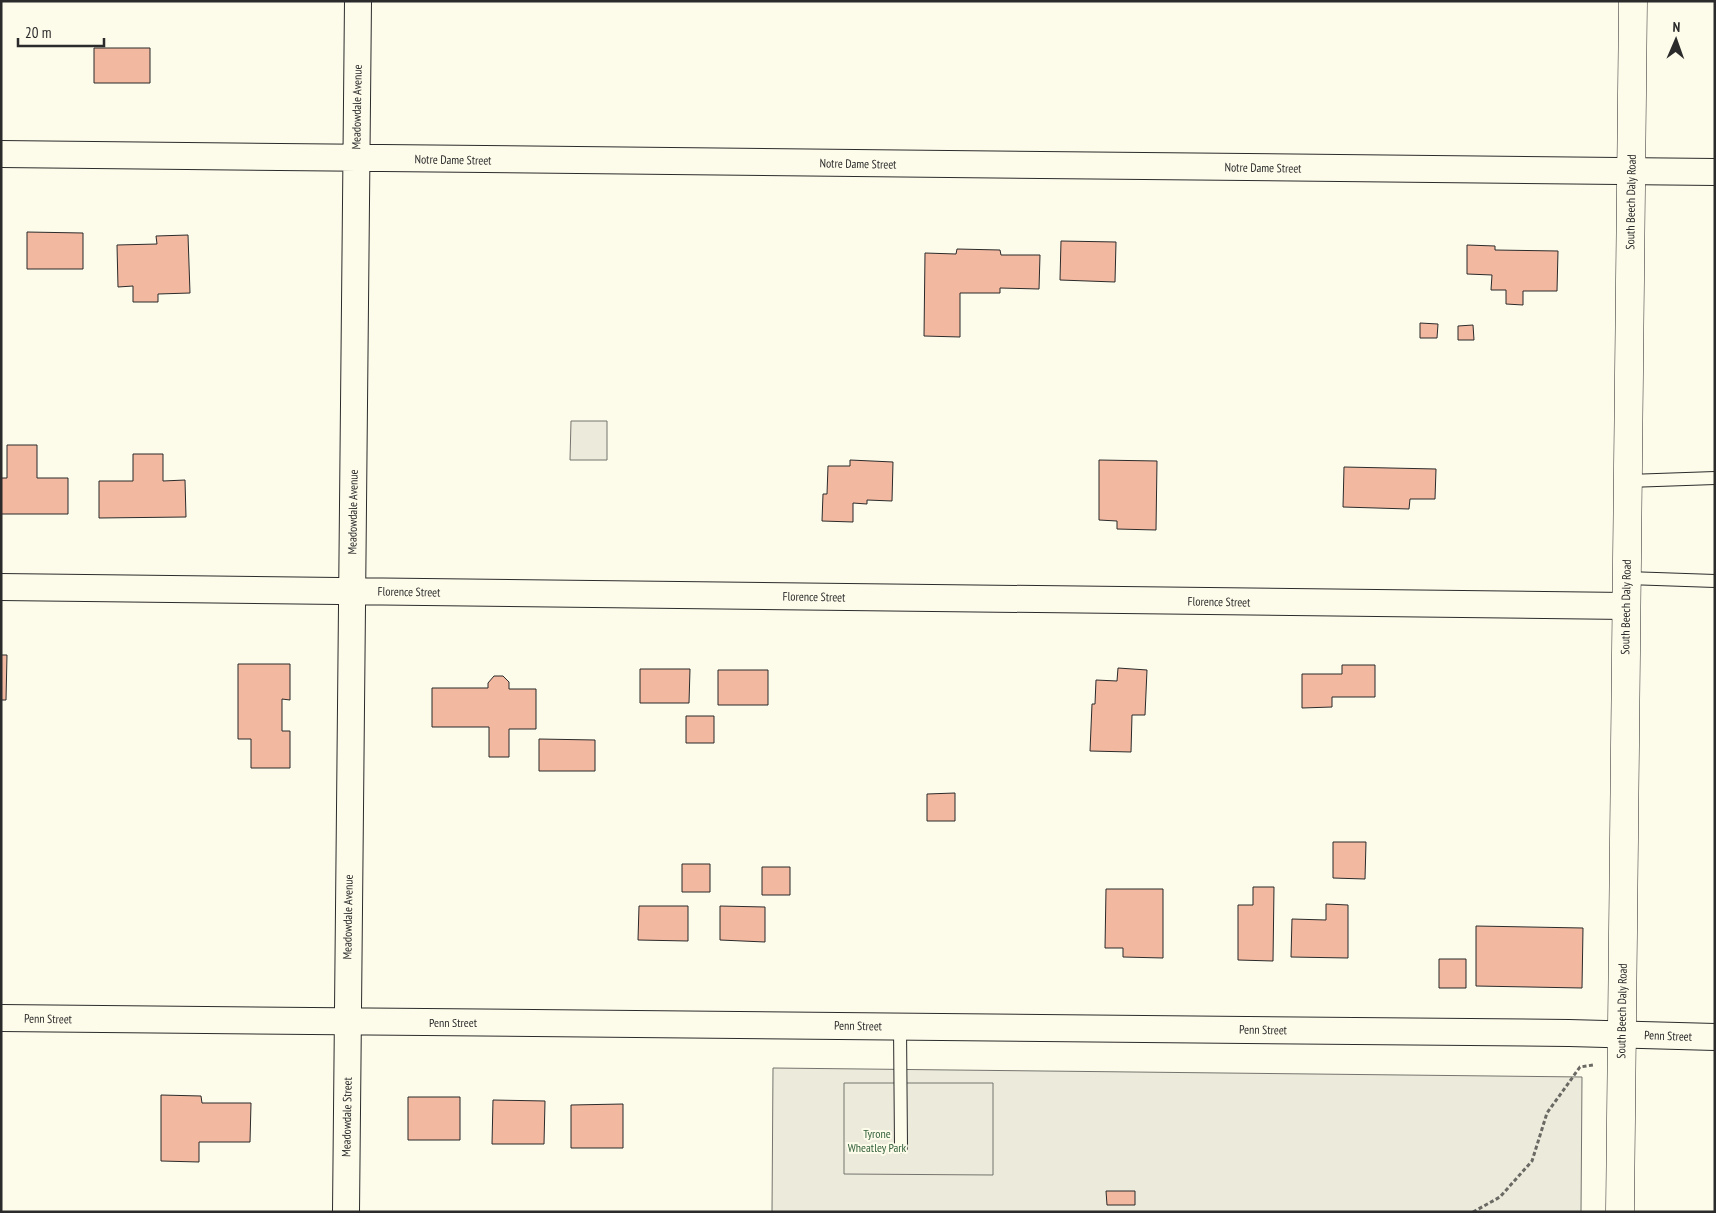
<svg xmlns="http://www.w3.org/2000/svg" width="1716" height="1213" viewBox="0 0 1716 1213" font-family="'PT Sans Narrow',sans-serif">
	<style>
		.green { fill: #ecebdb; stroke: #74746e }
		.parking { fill: #eceadb; stroke: #74746e }
		.building { fill: #f2b8a0; stroke: #2b2b2b }
		.lines { fill: none; stroke-linecap: round; stroke-linejoin: round }
		.lane-casing { stroke: #2b2b2b; stroke-width: 14 }
		.street-casing { stroke: #2b2b2b; stroke-width: 28 }
		.secondary-casing { stroke: #2b2b2b; stroke-width: 29 }
		.path { stroke: #6a6964; stroke-width: 3; stroke-dasharray: 4 2.5; stroke-linecap: butt }
		.lane { stroke: #fdfbea; stroke-width: 12 }
		.street { stroke: #fdfbea; stroke-width: 26 }
		.secondary { stroke: #fdfbea; stroke-width: 28 }
		.labels { text-anchor: middle; stroke-width: 4; stroke-linejoin: round; paint-order: stroke }
		.street-label { font-size: 12px; fill: #2b2b2b; stroke: #fdfbea }
		.park-label { font-size: 12px; fill: #34623c; stroke: #fdfbea }
	</style>
	<rect width="100%" height="100%" fill="#fdfbea"/>
	<!-- green -->
	<path class="green" d="M571,421H607V460H570Z
		M773,1068L1582,1077L1581,1212H772Z"/>
	<!-- parking -->
	<path class="parking" d="M844,1083H993V1175L844,1174Z"/>
	<!-- building -->
	<path class="building" d="M94,48H150V83H94Z
		M27,232L83,233V269H27Z
		M188,235L190,293L158,294V302H133V286L118,287L117,245L157,244L156,236Z
		M1061,241L1116,242L1115,282L1060,280Z
		M1467,245L1495,246V250L1558,251L1557,291H1523V305L1506,304V290H1491L1492,275L1467,274Z
		M957,249L1000,250L1001,255H1040L1039,289L1000,288V293H960V337L924,336L925,253L956,254Z
		M1420,323L1438,324L1437,338H1420Z
		M1473,325L1474,340H1458V326Z
		M7,445H37V478H68V514H1V478H7Z
		M133,454H163V481L185,480L186,517L99,518V481H133Z
		M850,460L893,462L892,501L867,500V504L853,503V522L822,521L823,494H827L828,466H850Z
		M1099,460L1157,461L1156,530L1117,529V521L1099,520Z
		M1344,467L1436,469L1435,499H1410L1409,509L1343,507Z
		M1,655H7L6,700H1Z
		M238,664H290V700L282,699V731H290V768H251V739H238Z
		M1342,665H1375V697H1332V707L1302,708V674H1342Z
		M1118,668L1147,670L1145,715H1132L1131,752L1090,751L1092,704H1095L1096,680L1117,681Z
		M640,669H690L689,703H640Z
		M718,670H768V705H718Z
		M494,676H503L509,682V689H536V729H509V757H489V727H432V688H488V683Z
		M686,716H714V743H686Z
		M539,739L595,740V771H539Z
		M955,793V821H927V794Z
		M1333,842H1366L1365,879L1333,878Z
		M682,864H710V892H682Z
		M762,867H790V895H762Z
		M1253,887H1274L1273,961L1238,960V905H1253Z
		M1106,889H1163V958L1123,957V948H1105Z
		M1326,904L1348,905V958L1291,957L1292,919L1326,920Z
		M639,906H688V941L638,940Z
		M720,906L765,907V942L720,940Z
		M1476,926L1583,928L1582,988L1476,986Z
		M1439,959H1466V988H1439Z
		M161,1095L201,1096L202,1103H251L250,1142H199V1162L161,1161Z
		M408,1097H460V1140H408Z
		M493,1100L545,1101L544,1144H492Z
		M623,1104V1148H571V1105Z
		M1106,1191H1135V1205H1107Z"/>
	<g class="lines">
		<!-- lane casing -->
		<g class="lane-casing">
			<path id="lane" d="M1628,481L1715,478
				M1627,578L1715,581
				M900,1027L901,1147"/>
		</g>
		<!-- street casing -->
		<g class="street-casing">
			<path id="street" d="M1,154L1715,172
				M1,587L1626,606
				M1,1018L1569,1033L1715,1037
				M346,1212L358,1"/>
		</g>
		<!-- secondary casing -->
		<g class="secondary-casing">
			<path id="secondary" d="M1620,1212L1633,1"/>
		</g>
		<!-- path -->
		<path class="path" d="M1473,1212L1500,1197L1532,1161L1547,1113L1580,1067L1593,1065"/>
		<!-- lane -->
		<use href="#lane" class="lane"/>
		<!-- street -->
		<use href="#street" class="street"/>
		<!-- secondary -->
		<use href="#secondary" class="secondary"/>
	</g>
	<g class="labels">
		<!-- street labels -->
		<g class="street-label">
			<text transform="translate(357 107) rotate(-89)" y="4">Meadowdale Avenue</text>
			<text transform="translate(453 160) rotate(1)" y="4">Notre Dame Street</text>
			<text transform="translate(858 164) rotate(1)" y="4">Notre Dame Street</text>
			<text transform="translate(1263 168) rotate(1)" y="4">Notre Dame Street</text>
			<text transform="translate(1631 202) rotate(-89)" y="4">South Beech Daly Road</text>
			<text transform="translate(353 512) rotate(-89)" y="4">Meadowdale Avenue</text>
			<text transform="translate(409 592) rotate(1)" y="4">Florence Street</text>
			<text transform="translate(814 597) rotate(1)" y="4">Florence Street</text>
			<text transform="translate(1219 602) rotate(1)" y="4">Florence Street</text>
			<text transform="translate(1626 607) rotate(-89)" y="4">South Beech Daly Road</text>
			<text transform="translate(348 917) rotate(-89)" y="4">Meadowdale Avenue</text>
			<text transform="translate(1622 1011) rotate(-89)" y="4">South Beech Daly Road</text>
			<text transform="translate(48 1019) rotate(1)" y="4">Penn Street</text>
			<text x="453" y="1027">Penn Street</text>
			<text transform="translate(858 1026) rotate(1)" y="4">Penn Street</text>
			<text transform="translate(1263 1030) rotate(1)" y="4">Penn Street</text>
			<text transform="translate(1668 1036) rotate(2)" y="4">Penn Street</text>
			<text transform="translate(347 1117) rotate(-89)" y="4">Meadowdale Street</text>
		</g>
		<!-- park labels -->
		<g class="park-label">
			<text x="877" y="1138">Tyrone<tspan x="877" dy="14">Wheatley Park</tspan></text>
		</g>
	</g>
	<!-- border -->
	<rect width="1716" height="1213" fill="none" stroke="#2b2b2b" stroke-width="5"/>
	<!-- north arrow -->
	<g transform="translate(1676 40) rotate(2)" stroke="#fdfbea" stroke-width="4" paint-order="stroke">
	<path d="M0-4L9 19L0 12L-9 19Z" fill="#2b2b2b"/>
	<text y="-8" font-size="14" font-weight="bold" text-anchor="middle" fill="#2b2b2b">N</text>
	</g>
	<!-- scale -->
	<path d="M18 38v8h86v-8" fill="none" stroke="#2b2b2b" stroke-width="2.5"/>
	<text x="25" y="38" font-size="15" fill="#2b2b2b" stroke="#fdfbea" stroke-width="4" paint-order="stroke">20 m</text>
</svg>
